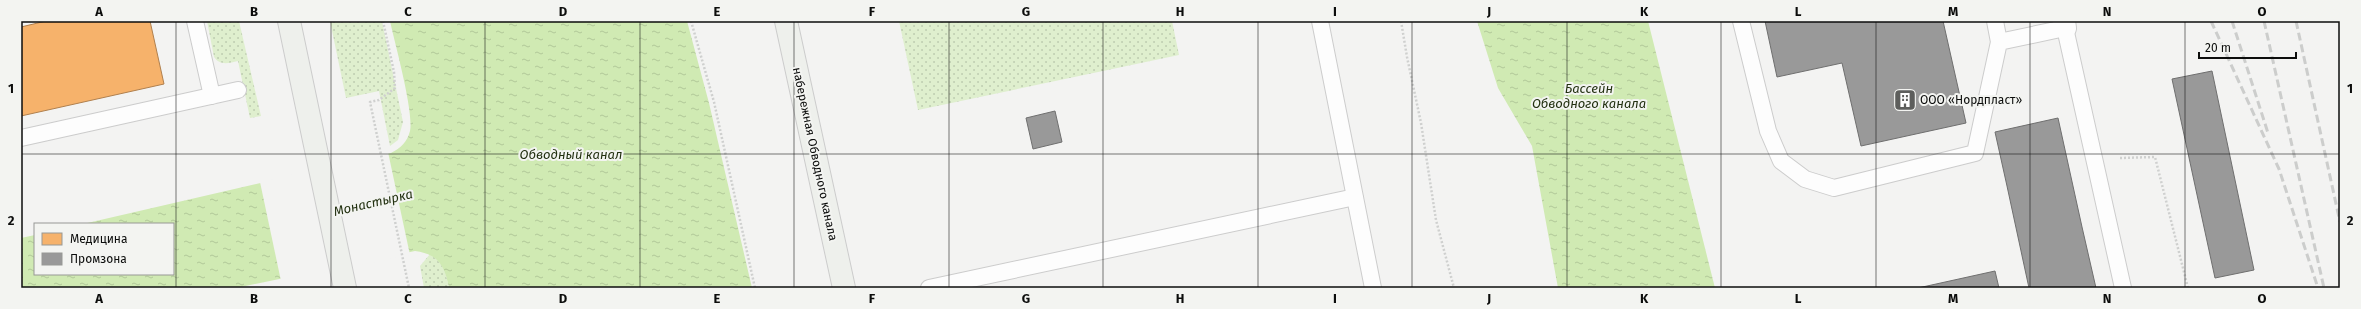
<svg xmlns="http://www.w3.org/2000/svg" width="2361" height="309" viewBox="0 0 2361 309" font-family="'Fira Sans',sans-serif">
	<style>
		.grass { fill: url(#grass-dots) }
		.water { fill: url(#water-ripples) }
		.pier { fill: #f3f3f2 }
		.health { fill: #f6b26b; stroke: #b0804e }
		.industry { fill: #999; stroke: #6f6f6f }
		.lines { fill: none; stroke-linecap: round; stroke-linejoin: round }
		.service-casing { stroke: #ccc; stroke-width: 18 }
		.minor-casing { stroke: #ccc; stroke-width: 24 }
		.secondary-casing { stroke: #ccc; stroke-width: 24 }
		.path { stroke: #cfd0cf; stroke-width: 2.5; stroke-dasharray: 2 2; stroke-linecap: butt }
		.service { stroke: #fdfdfd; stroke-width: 16 }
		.minor { stroke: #fdfdfd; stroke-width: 22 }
		.secondary { stroke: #eef0ec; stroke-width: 22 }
		.rail { stroke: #cccdcc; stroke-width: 3; stroke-dasharray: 8 4; stroke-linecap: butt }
		.grid { fill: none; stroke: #0c0d0c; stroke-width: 1; stroke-opacity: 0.55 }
		.labels { text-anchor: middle; stroke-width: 4; stroke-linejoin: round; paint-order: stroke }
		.poi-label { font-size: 12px; fill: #0c0d0c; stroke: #f3f4f1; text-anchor: start }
		.street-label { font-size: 12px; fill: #0c0d0c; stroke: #f3f4f1 }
		.water-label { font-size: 13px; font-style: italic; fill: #223010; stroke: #f3f4f1 }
		.neatline { fill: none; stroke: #0c0d0c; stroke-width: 1.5 }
		.grid-label { font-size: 13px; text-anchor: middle; font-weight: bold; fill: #0c0d0c }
	</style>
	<defs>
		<pattern id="grass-dots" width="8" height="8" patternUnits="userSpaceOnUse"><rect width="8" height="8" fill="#dfefce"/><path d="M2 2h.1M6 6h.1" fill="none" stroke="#beccb0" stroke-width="1.8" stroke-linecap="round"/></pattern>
		<pattern id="water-ripples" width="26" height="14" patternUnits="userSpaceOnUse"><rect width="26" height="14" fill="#d0eab3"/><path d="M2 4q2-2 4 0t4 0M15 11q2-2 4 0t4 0" fill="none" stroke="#b1c899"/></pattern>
	</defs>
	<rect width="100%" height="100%" fill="#f3f3f2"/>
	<!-- grass -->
	<path class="grass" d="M207,21H239L261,116L250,118L238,61C229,63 220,66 214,57Z
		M330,21H382L403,122L398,140L390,146L379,91L346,98Z
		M899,21H1172L1179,55L918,110Z
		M430,254C444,263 446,273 449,288H424L420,266Z"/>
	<!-- water -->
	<path class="water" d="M390,21H687L709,103L752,288H449C445,267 439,254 415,251L236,288H21V238L35,235V274H173V224H83L391,153C401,148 407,142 410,131C414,112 395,44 390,21Z
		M1477,21H1648L1715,288H1558L1532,146L1498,88Z"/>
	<!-- pier -->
	<path class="pier" d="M388,152L410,255L281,281L260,182Z"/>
	<!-- health -->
	<path class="health" d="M46,21H150L164,84L21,116V27Z"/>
	<!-- industry -->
	<path class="industry" d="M1765,21H1943L1966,123L1861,146L1842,63L1777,77Z
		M2212,71L2254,270L2215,278L2172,79Z
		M1055,111L1062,142L1033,149L1026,118Z
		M2058,118L2082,227L2096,288H2029L2007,186L1995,132Z
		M1995,271L1999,288H1918Z"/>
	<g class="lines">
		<!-- service casing -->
		<g class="service-casing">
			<path id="service" d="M195,21L212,96
				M1320,21L1373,288
				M1741,21L1768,131L1781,161L1805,179L1834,188L1975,153L1999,42L1995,21
				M1999,42L2065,28L2123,288
				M21,138L238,90
				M929,288L1355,197"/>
		</g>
		<!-- minor casing -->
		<g class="minor-casing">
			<path id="minor" d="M2064,21L2065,28"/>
		</g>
		<!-- secondary casing -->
		<g class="secondary-casing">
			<path id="secondary" d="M289,21L345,288
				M786,21L844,288"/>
		</g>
		<!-- path -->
		<path class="path" d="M383,21L394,72L395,88L379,100L370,102L409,288
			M691,21L714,102L755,288
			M1401,21L1407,57L1421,123L1436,220L1454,288
			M2120,158L2155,157L2188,288"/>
		<!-- service -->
		<use href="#service" class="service"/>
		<!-- minor -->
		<use href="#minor" class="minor"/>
		<!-- secondary -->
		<use href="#secondary" class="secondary"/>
		<!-- rail -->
		<path class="rail" d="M2211,21L2279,169L2318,288
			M2232,21L2268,133
			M2264,21L2324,288
			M2296,21L2340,222"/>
	</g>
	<!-- grid -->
	<path class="grid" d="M176,21V288M331,21V288M485,21V288M640,21V288M794,21V288M949,21V288M1103,21V288M1258,21V288M1412,21V288M1567,21V288M1721,21V288M1876,21V288M2030,21V288M2185,21V288M21,154H2340"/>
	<!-- icons -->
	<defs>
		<g id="building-square" transform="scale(1.15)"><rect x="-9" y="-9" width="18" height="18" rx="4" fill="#5d5e5c" stroke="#f3f4f1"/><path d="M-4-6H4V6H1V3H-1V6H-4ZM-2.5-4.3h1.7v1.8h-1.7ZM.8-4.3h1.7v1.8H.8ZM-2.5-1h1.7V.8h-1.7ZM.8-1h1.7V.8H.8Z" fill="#fff"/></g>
	</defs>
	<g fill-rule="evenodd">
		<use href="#building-square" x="1905" y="100"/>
	</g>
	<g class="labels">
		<!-- poi labels -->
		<g class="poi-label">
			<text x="1920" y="104">ООО «Нордпласт»</text>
		</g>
		<!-- street labels -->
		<g class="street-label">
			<text transform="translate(815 154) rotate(78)" y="4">набережная Обводного канала</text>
		</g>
		<!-- water labels -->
		<g class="water-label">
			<text x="1589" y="93">Бассейн<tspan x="1589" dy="15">Обводного канала</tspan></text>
			<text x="571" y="159">Обводный канал</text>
			<text transform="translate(373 202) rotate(-13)" y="5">Монастырка</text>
		</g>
	</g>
	<!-- border -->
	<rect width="2361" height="309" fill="none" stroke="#f3f4f1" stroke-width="44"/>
	<!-- legend -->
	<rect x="34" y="223" width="140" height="52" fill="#f3f4f1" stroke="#979895"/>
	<rect x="42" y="233" width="20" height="12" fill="#f6b26b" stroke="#979895"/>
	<text x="70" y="243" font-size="12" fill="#0c0d0c">Медицина</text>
	<rect x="42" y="253" width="20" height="12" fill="#999999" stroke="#979895"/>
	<text x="70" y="263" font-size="12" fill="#0c0d0c">Промзона</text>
	<!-- scale -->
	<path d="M2199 52v6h97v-6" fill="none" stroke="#0c0d0c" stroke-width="2"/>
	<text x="2205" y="52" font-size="12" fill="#0c0d0c" stroke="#f3f4f1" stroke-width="3" paint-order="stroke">20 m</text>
	<rect x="22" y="22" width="2317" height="265" class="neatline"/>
	<g class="grid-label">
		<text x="99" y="16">A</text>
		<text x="254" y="16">B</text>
		<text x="408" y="16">C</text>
		<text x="563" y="16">D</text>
		<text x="717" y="16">E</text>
		<text x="872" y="16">F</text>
		<text x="1026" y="16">G</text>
		<text x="1180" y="16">H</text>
		<text x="1335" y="16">I</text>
		<text x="1489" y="16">J</text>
		<text x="1644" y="16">K</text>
		<text x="1798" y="16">L</text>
		<text x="1953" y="16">M</text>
		<text x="2107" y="16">N</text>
		<text x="2262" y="16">O</text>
		<text x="11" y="93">1</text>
		<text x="2350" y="93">1</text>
		<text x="11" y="225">2</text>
		<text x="2350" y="225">2</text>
		<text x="99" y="303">A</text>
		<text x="254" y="303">B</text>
		<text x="408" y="303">C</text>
		<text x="563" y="303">D</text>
		<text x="717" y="303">E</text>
		<text x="872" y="303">F</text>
		<text x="1026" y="303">G</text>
		<text x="1180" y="303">H</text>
		<text x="1335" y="303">I</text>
		<text x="1489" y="303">J</text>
		<text x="1644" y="303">K</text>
		<text x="1798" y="303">L</text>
		<text x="1953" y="303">M</text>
		<text x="2107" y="303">N</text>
		<text x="2262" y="303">O</text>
	</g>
</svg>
